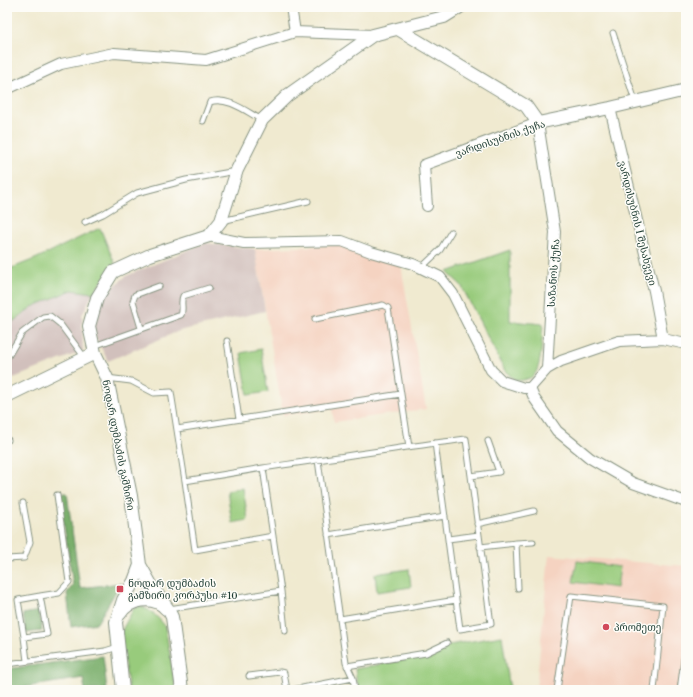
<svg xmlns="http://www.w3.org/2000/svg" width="693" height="697" viewBox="0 0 693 697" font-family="'Libre Caslon Text','Noto Serif Georgian',serif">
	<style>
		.built { fill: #f5d3c1 }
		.industrial { fill: #d1c0bc }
		.green { fill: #98cb7c; stroke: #5c8458 }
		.forest { fill: #7aaf6c; stroke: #4c7650 }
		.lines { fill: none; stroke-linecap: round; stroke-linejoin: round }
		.service-casing { stroke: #889482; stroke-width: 7 }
		.minor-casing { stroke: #889482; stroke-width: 12 }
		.tertiary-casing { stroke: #889482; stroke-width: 14 }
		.service { stroke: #fff; stroke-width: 5 }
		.minor { stroke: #fff; stroke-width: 10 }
		.tertiary { stroke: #fff; stroke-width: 12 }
		.poi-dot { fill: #d1495b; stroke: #fdfcf7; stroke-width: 1.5 }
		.labels { text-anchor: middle; stroke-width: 3; stroke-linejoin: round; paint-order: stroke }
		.street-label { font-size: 10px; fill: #1f3d34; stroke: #fdfcf7 }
		.poi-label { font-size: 10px; fill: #1f3d34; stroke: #fdfcf7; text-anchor: start }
	</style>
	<rect width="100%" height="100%" fill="#fdfcf7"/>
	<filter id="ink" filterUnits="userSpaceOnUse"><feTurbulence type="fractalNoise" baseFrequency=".025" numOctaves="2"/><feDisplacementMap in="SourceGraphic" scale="8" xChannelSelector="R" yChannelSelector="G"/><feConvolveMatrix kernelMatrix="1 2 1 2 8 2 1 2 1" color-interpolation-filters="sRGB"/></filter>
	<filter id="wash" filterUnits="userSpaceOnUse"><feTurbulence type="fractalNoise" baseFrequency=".012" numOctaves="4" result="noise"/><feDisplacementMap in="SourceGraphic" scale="16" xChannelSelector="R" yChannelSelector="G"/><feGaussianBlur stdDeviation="0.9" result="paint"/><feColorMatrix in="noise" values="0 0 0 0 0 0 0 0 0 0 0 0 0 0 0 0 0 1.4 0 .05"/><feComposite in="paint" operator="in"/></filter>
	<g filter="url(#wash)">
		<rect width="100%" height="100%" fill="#f0ead0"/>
		<!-- built -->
		<path class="built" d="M340,245L401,265L426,409L334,422L332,409L283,415L255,249Z
			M549,555L686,566V690H536Z"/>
		<!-- industrial -->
		<path class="industrial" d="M205,243L255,249L265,311L179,331L108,361L91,328L103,296L126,276Z
			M72,290L93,293L82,315L83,351L11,379L7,369V326L32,307Z"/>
		<!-- green -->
		<path class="green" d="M100,228L115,264L93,293L72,290L32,307L7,326V264L12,268L35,259Z
			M510,250V321L543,324C542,336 542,369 533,376C528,380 520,381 515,380L505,371L461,285L447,272Z
			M261,349L268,392L248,395L241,353Z
			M243,488L248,520L232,523L227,491Z
			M577,561L620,567L617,588L573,582Z
			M409,569L411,587L377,592L375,574Z
			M140,606C151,610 158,617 165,626L176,690H129L120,639L123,628L134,608Z
			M502,636L510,690H358L355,669L425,656L449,645Z"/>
		<!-- forest -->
		<path class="forest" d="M59,493H67L80,588L121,583L97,623L71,627L67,593L73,585Z
			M39,611L42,631L26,633L23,614Z
			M103,656L107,690H85L83,678L7,690V669Z"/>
	</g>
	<g filter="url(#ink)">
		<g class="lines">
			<!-- service casing -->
			<g class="service-casing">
				<path id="service" d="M613,33L635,101
					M203,121L210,102C227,96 247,112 262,120
					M222,221L308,201
					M85,222L103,214L137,193L186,180L236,171
					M421,268L440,250L451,232
					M315,319L383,305L388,308L409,447
					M141,328L133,301L135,295L159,286
					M227,341L239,419
					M94,346L181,315C184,309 180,302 183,296L209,288
					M7,358L22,333L43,317L50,316L60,324L85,358
					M107,378L131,381L154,393L171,392L185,481L263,468L281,591L169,609
					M177,429L401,394
					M7,440H8
					M318,460L346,663L353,678L355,690
					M263,468C331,458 398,448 466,439L491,624L460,629L435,443
					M471,476L499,472L488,441
					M185,481L195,550L273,536
					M477,524L534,511
					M328,535L445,516
					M448,539L479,535
					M516,543L533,542
					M480,547L516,543L518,588
					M7,559L24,558L30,542L23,503
					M281,591L285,631
					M340,619L456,600
					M24,637L18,600L40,596
					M27,661L24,637L47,634L40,596L59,593L69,582L57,495
					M7,664L105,651L118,647
					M347,666L426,653L447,643
					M249,676L280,672L284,673L287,690
					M292,690L353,678
					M557,690L571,596L663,606L654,690
					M680,690L686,645"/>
			</g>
			<!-- minor casing -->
			<g class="minor-casing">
				<path id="minor" d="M291,7L295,32
					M7,89L61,64L114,53L206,60L295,32L373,35
					M610,108L654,291L663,339
					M427,206L424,165L538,123L555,232L547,369
					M209,236L244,243L342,241L371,252L413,264L440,277L453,294L491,370L502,381L524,388H530
					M530,388L534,398L557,431L590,458L633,483L686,502
					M530,388L547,369L561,361L619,341L663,339L686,344"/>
			</g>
			<!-- tertiary casing -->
			<g class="tertiary-casing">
				<path id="tertiary" d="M398,29L526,106L538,123L610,108L686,90
					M7,396L95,353
					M120,614C129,599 154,595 166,609
					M123,690L116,622L123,600L134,581L140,565
					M182,690L172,617L168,609L153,588L140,565L131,496L107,378L95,353L89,326L97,298L113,272L150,255L209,236L221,221L237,170L262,120L288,95L373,35L444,17L460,7"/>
			</g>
			<!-- service -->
			<use href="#service" class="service"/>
			<!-- minor -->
			<use href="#minor" class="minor"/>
			<!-- tertiary -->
			<use href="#tertiary" class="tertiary"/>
		</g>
	</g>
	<!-- markers -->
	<g class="poi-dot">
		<rect x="116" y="585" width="8" height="8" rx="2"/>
		<circle cx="606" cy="627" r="4"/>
	</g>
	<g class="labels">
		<!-- street labels -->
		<g class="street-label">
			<text transform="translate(500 138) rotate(-19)" y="4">ვარდისუბნის ქუჩა</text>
			<text transform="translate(638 223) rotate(76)" y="4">ვარდისუბნის I შესახვევი</text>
			<text transform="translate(553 273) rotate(-86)" y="4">საზანოს ქუჩა</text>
			<text transform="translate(119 445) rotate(79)" y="4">ნოდარ დუმბაძის გამზირი</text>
		</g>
		<!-- poi labels -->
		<g class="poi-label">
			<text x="128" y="587">ნოდარ დუმბაძის<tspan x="128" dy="12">გამზირი კორპუსი #10</tspan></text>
			<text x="614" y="631">პრომეთე</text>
		</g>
	</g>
	<!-- margin -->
	<rect width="693" height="697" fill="none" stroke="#fdfcf7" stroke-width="24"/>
</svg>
